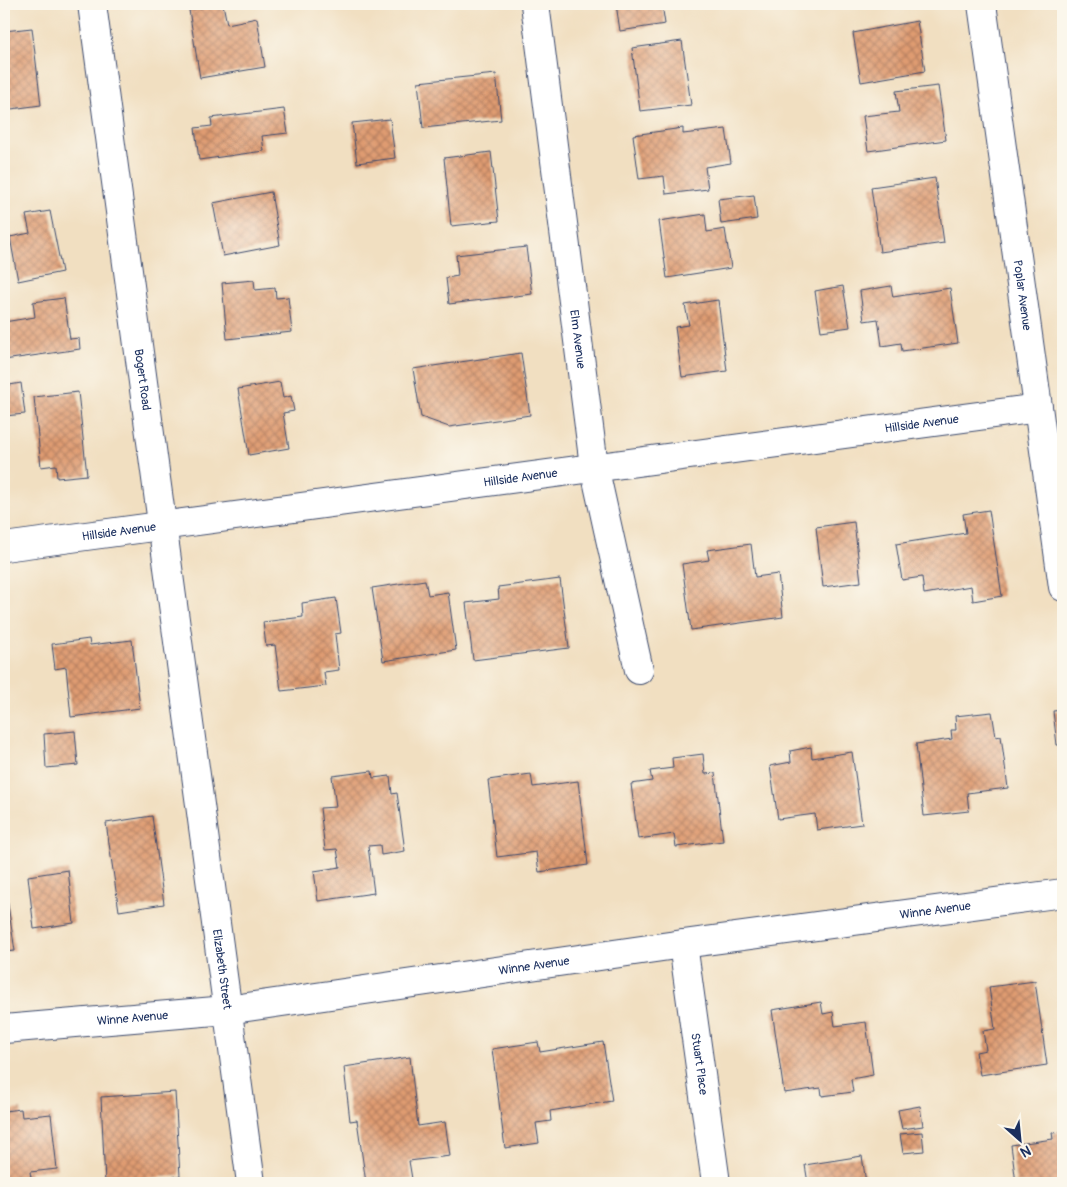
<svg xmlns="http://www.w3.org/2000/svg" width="1067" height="1187" viewBox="0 0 1067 1187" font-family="Pangolin,sans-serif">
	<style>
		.building { fill: url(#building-cross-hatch) }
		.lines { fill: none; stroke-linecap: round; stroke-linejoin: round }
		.minor-casing { stroke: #3b496d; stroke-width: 30 }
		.minor { stroke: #fff; stroke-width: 28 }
		.labels { text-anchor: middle; stroke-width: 5; stroke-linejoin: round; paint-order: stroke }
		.street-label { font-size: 12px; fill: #1b2f5e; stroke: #fbf7ec }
	</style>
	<defs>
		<pattern id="building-cross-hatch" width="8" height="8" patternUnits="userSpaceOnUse" patternTransform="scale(1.25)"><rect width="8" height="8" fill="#df9b71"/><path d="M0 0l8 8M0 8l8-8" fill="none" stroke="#b47f60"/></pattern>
	</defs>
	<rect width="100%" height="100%" fill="#fbf7ec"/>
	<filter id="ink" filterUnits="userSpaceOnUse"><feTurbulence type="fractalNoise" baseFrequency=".02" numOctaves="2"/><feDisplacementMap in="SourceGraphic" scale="10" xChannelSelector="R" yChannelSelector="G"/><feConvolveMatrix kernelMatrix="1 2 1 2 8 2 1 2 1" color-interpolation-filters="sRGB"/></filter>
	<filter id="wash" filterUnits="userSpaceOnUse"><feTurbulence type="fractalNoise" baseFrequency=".0096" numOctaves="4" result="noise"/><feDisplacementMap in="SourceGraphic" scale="20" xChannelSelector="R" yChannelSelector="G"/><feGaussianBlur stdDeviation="1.12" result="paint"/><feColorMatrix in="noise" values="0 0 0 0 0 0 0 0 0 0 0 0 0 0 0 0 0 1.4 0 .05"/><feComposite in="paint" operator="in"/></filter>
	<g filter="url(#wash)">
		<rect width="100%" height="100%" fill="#f1dfc1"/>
		<g id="blocks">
			<!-- building -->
			<path class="building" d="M223,4L227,24L257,18L265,67L200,78L189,10Z
				M616,4H662L665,24L620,31Z
				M917,21L925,71L861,82L853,33Z
				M32,28L41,105L4,110V31Z
				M682,41L691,105L640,111L632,48Z
				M496,74L501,120L423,128L418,82Z
				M938,86L946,140L868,151L863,116L899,112L896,91Z
				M284,109L288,133L262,136L264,151L199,160L195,128L212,126L211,118Z
				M390,119L395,158L357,163L352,123Z
				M683,128V134L726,129L731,163L705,167L708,189L666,194L664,176L639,179L633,135Z
				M491,152L499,221L451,226L444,158Z
				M935,178L944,243L880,252L871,187Z
				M271,192L280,245L223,256L213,203Z
				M754,195L757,219L721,224L718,199Z
				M50,211L62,272L18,281L10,237L30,233L26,215Z
				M705,214L707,232L725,229L731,268L667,278L659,221Z
				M526,247L532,294L449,304L446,278L458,276L456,255Z
				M254,280L255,290L275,288L276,298L288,297L292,332L227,339L222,283Z
				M843,286L850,327L821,331L815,291Z
				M891,286L893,297L950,288L958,343L902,351L901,343L882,346L878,319L864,321L860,291Z
				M64,298L70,339L79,338L80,349L4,360V322L35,317L33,302Z
				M718,300L727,371L682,377L675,327L689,325L685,305Z
				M521,353L530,415L449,427L421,417L413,369Z
				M280,382L283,398L291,396L294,411L283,413L289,448L249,455L238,389Z
				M21,383L25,414L4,416V386Z
				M78,392L87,475L57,478L56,465L41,467L34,397Z
				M989,510L1002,596L973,601L971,586L924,594L922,577L902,580L896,544L966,533L963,514Z
				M854,522L861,582L823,587L816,527Z
				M751,544L755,577L778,574L783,617L691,630L682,564L709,560L707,550Z
				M560,579L569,648L473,660L466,603L499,599L498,587Z
				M425,580L428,595L448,592L456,650L383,661L372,588Z
				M336,598L341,633L335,634L339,670L324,672L326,686L281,691L275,645L266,646L263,622L303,617L302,603Z
				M89,639L90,645L132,640L140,708L71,717L66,667L55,669L52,644Z
				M1063,710V745H1057L1053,711Z
				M992,712L996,737L1001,736L1008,788L967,793L969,811L924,816L916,744L952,739L951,730H956L955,716Z
				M75,731L78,765L46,768L44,734Z
				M811,747L812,758L852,752L862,824L817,830L815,814L778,819L770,766L791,762L790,751Z
				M703,754L705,774L715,773L723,841L676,847L674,834L638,839L631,784L652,781L650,771L673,768L672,758Z
				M372,771L373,778L390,776L392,794L397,793L405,851L381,855L380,845L368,846L374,893L318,901L314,871L340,867L337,849L325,850L320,808L336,807L332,776Z
				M531,774L533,787L578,781L588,865L539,872L536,852L497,857L488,780Z
				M152,816L164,904L119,911L106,823Z
				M68,870L74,923L34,929L28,876Z
				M4,879L15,951L4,952Z
				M1035,981L1047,1065L980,1075L976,1052L986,1050L983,1031L995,1029L989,987Z
				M821,1002L823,1014L833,1012L835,1026L866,1022L873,1075L851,1079L853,1092L822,1096L821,1088L784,1093L772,1010Z
				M538,1042L540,1052L603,1042L612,1101L550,1111L551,1121L536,1123L539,1143L505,1148L492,1049Z
				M410,1057L418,1126L445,1122L450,1156L409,1161L412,1179L366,1183L357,1120L350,1121L344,1067Z
				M175,1092L180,1176L147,1178V1183H105L101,1097Z
				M920,1106L923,1126L902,1129L898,1110Z
				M21,1109L22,1117L51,1114L57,1169L30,1172L32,1183H4V1111Z
				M922,1132L924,1151L903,1153L900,1134Z
				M1063,1132V1183H1016L1011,1145L1053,1139L1052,1133Z
				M862,1156L866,1183H808L805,1165Z"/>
		</g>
	</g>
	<g filter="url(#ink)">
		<use href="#blocks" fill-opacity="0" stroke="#3b496d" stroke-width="1"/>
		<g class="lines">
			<!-- minor casing -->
			<g class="minor-casing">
				<g id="minor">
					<path id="s1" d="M92,4L251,1183"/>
					<path id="s2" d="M535,4L594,466L639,670"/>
					<path id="s3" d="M982,4L1063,587"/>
					<path id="s4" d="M4,547L1038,408"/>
					<path id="s5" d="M683,944L716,1183"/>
					<path id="s6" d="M4,1029L227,1010L683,944L1063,893"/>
				</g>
			</g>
			<!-- minor -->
			<use href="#minor" class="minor"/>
		</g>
	</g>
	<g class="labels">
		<!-- street labels -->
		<g class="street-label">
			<text dy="4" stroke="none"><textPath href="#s3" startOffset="294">Poplar Avenue</textPath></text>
			<text dy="4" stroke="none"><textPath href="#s2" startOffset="338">Elm Avenue</textPath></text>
			<text dy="4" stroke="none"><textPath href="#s1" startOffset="379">Bogert Road</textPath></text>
			<text dy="4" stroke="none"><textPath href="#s4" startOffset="926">Hillside Avenue</textPath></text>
			<text dy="4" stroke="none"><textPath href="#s4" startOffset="521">Hillside Avenue</textPath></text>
			<text dy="4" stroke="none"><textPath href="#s4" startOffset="116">Hillside Avenue</textPath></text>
			<text dy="4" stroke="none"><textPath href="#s6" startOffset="939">Winne Avenue</textPath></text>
			<text dy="4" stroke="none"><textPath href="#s6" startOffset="534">Winne Avenue</textPath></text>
			<text dy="4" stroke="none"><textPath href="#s1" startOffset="974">Elizabeth Street</textPath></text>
			<text dy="4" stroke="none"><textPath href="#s6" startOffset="129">Winne Avenue</textPath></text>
			<text dy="4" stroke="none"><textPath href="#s5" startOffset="121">Stuart Place</textPath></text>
		</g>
	</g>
	<!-- margin -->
	<rect width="1067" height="1187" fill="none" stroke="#fbf7ec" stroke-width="20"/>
	<!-- north arrow -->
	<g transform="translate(1020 1140) rotate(153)" stroke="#fbf7ec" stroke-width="4" paint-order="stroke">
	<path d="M0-4L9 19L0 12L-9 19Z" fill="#1b2f5e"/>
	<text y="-8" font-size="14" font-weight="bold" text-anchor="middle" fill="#1b2f5e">N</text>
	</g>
</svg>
